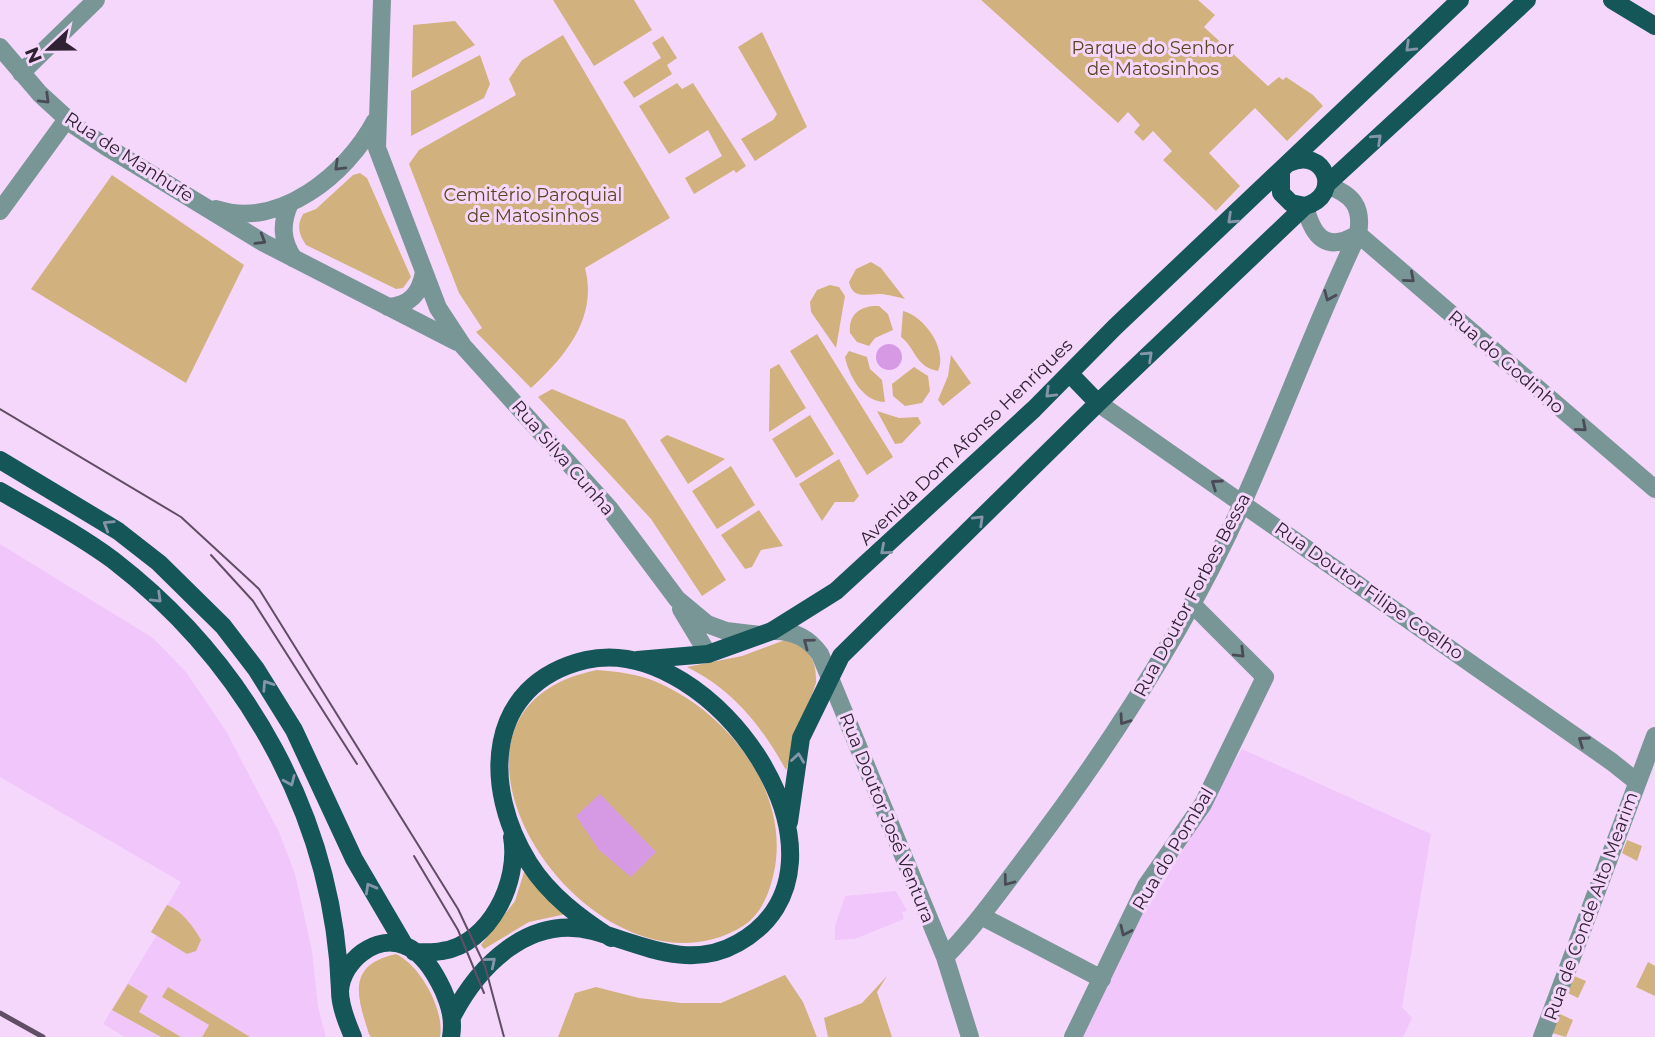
<svg xmlns="http://www.w3.org/2000/svg" width="1655" height="1037" viewBox="0 0 1655 1037" font-family="Montserrat,sans-serif">
	<style>
		.built { fill: #f1c7fb }
		.green { fill: #d1b27e }
		.water { fill: #d699e4 }
		.lines { fill: none; stroke-linecap: round; stroke-linejoin: round }
		.minor { stroke: #799697; stroke-width: 18 }
		.major { stroke: #155659; stroke-width: 18 }
		.tram { stroke: #604e64; stroke-width: 2 }
		.rail { stroke: #604e64; stroke-width: 5 }
		.oneway { stroke: #8696aa }
		.oneway2 { stroke: #4a4b56 }
		.labels { text-anchor: middle; stroke-width: 6; stroke-linejoin: round; paint-order: stroke }
		.park-label { font-size: 18px; fill: #5b4620; stroke: #f6d7fc }
		.street-label { font-size: 18px; fill: #302233; stroke: #f6d7fc }
	</style>
	<rect width="100%" height="100%" fill="#f6d7fc"/>
	<!-- built -->
	<path class="built" d="M0,544L153,638L186,672L226,731L279,832L295,874L312,951L318,1007L326,1037H125L103,1024L156,936L151,932L181,882L0,777Z
		M1242,749L1431,834L1402,1007L1412,1018L1403,1037H1081L1145,905L1163,883Z
		M896,891L907,911L902,912L904,919L855,939L835,940V926L845,896Z"/>
	<!-- green -->
	<path class="green" d="M553,0H634L652,30L594,66Z
		M981,0H1198L1215,15L1204,27L1268,86L1279,77L1283,80L1286,77L1313,95L1323,106L1287,141L1255,108L1209,153L1240,186L1216,211L1163,160L1172,151L1153,131L1143,141L1134,132L1140,125L1128,112L1118,123Z
		M455,21L475,45L412,78L413,25Z
		M762,32L807,127L755,161L741,139L773,120L777,114L738,47Z
		M563,35L670,218L585,268C598,317 566,356 531,388L476,332L482,328L459,293L409,164L419,150L516,95L509,79L522,60Z
		M663,36L677,58L667,65L672,74L634,98L623,82L661,58L652,43Z
		M480,55L490,84L484,98L411,136V91Z
		M677,83L682,89L693,83L746,166L736,173L734,170L694,194L685,178L722,156L708,130L669,154L639,106Z
		M360,173L367,178L411,277L403,288L396,289L306,245C298,234 297,225 303,214L316,209L353,175Z
		M112,175L244,265L186,383L31,289Z
		M871,262L881,268L905,299C898,297 890,295 882,294C868,293 853,301 849,282L856,269Z
		M830,285L839,287L845,296L836,348L811,312L810,302L817,290Z
		M879,306L888,314L893,330L875,338L869,346L857,342L850,333C848,314 861,305 879,306Z
		M903,311C924,316 948,349 938,371C915,367 915,347 901,337Z
		M817,334L893,457L867,475L790,351Z
		M849,351L867,357L870,369L882,380L885,402C863,402 849,376 845,357Z
		M951,355L971,383L943,406L938,400L948,376Z
		M779,364L806,408L769,432L770,369Z
		M914,367L928,376L930,391L922,403L905,406L893,396L892,384Z
		M552,389L625,420L726,580L702,596L651,519L538,397Z
		M877,411L899,418L918,417L921,423L902,443L895,444Z
		M810,415L834,454L796,478L772,439Z
		M667,435L725,459L688,484L660,440Z
		M839,459L859,496L854,502H835L822,521L799,484Z
		M731,466L755,505L717,529L692,491Z
		M759,510L783,546L761,550L752,567L745,569L721,535Z
		M785,640C809,644 817,661 816,683L786,770C761,725 733,690 687,667L742,656Z
		M597,670C619,672 640,674 659,683C727,713 788,789 775,867C771,889 763,913 743,926C593,1018 390,711 597,670Z
		M1627,840L1642,846L1637,861L1622,853Z
		M525,869L566,914L529,922L484,949L481,945L515,901Z
		M167,905C181,910 194,927 201,940L196,951L187,954L151,932Z
		M396,954C420,965 445,1010 440,1037H371L369,1034C357,997 346,965 396,954Z
		M1648,962L1655,966V996L1636,987Z
		M785,975L803,1002L817,1037H558L575,993L596,987L639,998L681,1003H721Z
		M887,976L877,992L892,1037H828L824,1018L862,1003Z
		M1574,976L1586,981L1578,998L1568,993Z
		M128,984L148,996L139,1012L181,1037H161L112,1010Z
		M168,987L250,1037H202L209,1025L162,997Z
		M1560,1014L1573,1020L1566,1037L1552,1033Z"/>
	<!-- water -->
	<path class="water" d="M876 357a13 13 0 1 1 26 0a13 13 0 1 1-26 0Z
		M600,794L656,852L631,877L599,850L576,816Z"/>
	<g class="lines">
		<!-- minor -->
		<path class="minor" d="M382,0L377,148L438,308L463,346L609,508L677,599L707,624L726,631L760,635
			M0,47L40,94L75,126L105,146L264,243L457,342
			M21,73L96,0
			M290,203C281,223 281,240 294,259
			M1305,206C1313,238 1327,253 1358,234
			M216,209C279,230 347,174 375,121
			M0,211L67,119
			M1358,234L1655,489
			M388,307C410,305 420,294 424,272
			M1098,403L1612,762L1637,782
			M681,609L708,654
			M772,631C792,630 808,637 820,654L945,957L970,1037
			M981,916L1102,979
			M945,957C978,923 1005,884 1034,846C1115,738 1188,625 1243,502C1283,413 1316,322 1358,234C1363,206 1352,194 1326,185
			M1073,1037L1146,886L1203,804L1265,677L1192,604
			M1542,1037L1655,736"/>
		<!-- major -->
		<path class="major" d="M1612,0L1655,26
			M1281,172V193L1291,203L1305,206
			M1326,185L1527,0
			M1070,374L1098,403
			M0,460L118,531L159,563L223,626L256,669L294,730L354,859L405,946
			M0,491C38,513 78,534 113,560C248,664 334,820 340,990
			M637,660L708,654L772,631L836,591L1034,409L1115,327L1460,0
			M789,822L801,738L841,656L1098,403L1305,206C1344,195 1324,146 1289,163
			M414,952C423,952 433,953 442,951C490,944 520,881 512,837
			M452,1017C478,966 529,914 593,931C641,944 689,971 738,943C875,866 713,631 586,660C484,684 482,788 529,863C549,895 580,918 611,938
			M353,1037C347,1023 340,1006 340,991C342,961 376,933 406,946C424,954 435,973 443,990C450,1006 454,1020 451,1037"/>
		<!-- tram -->
		<path class="tram" d="M0,409L181,517L259,589L458,909L485,966L504,1037
			M211,555L253,601L357,764
			M414,856L458,930L484,993"/>
		<!-- rail -->
		<path class="rail" d="M0,1013L43,1037"/>
	</g>
	<!-- one-way arrows -->
	<defs><path id="oneway-chevron" d="M-2-3.5L2.5 0L-2 3.5" fill="none" stroke-width="1.6" stroke-linecap="round" stroke-linejoin="round" transform="scale(1.75)"/></defs>
	<g class="oneway">
		<use href="#oneway-chevron" transform="translate(1410 47) rotate(136)"/>
		<use href="#oneway-chevron" transform="translate(1377 139) rotate(-43)"/>
		<use href="#oneway-chevron" transform="translate(1232 219) rotate(137)"/>
		<use href="#oneway-chevron" transform="translate(1148 356) rotate(-43)"/>
		<use href="#oneway-chevron" transform="translate(1050 393) rotate(136)"/>
		<use href="#oneway-chevron" transform="translate(979 520) rotate(-44)"/>
		<use href="#oneway-chevron" transform="translate(108 525) rotate(-148)"/>
		<use href="#oneway-chevron" transform="translate(885 550) rotate(139)"/>
		<use href="#oneway-chevron" transform="translate(157 598) rotate(44)"/>
		<use href="#oneway-chevron" transform="translate(267 685) rotate(-123)"/>
		<use href="#oneway-chevron" transform="translate(798 758) rotate(-82)"/>
		<use href="#oneway-chevron" transform="translate(290 781) rotate(66)"/>
		<use href="#oneway-chevron" transform="translate(370 888) rotate(-119)"/>
		<use href="#oneway-chevron" transform="translate(491 962) rotate(-40)"/>
	</g>
	<g class="oneway2">
		<use href="#oneway-chevron" transform="translate(45 99) rotate(44)"/>
		<use href="#oneway-chevron" transform="translate(339 166) rotate(136)"/>
		<use href="#oneway-chevron" transform="translate(261 240) rotate(31)"/>
		<use href="#oneway-chevron" transform="translate(1410 278) rotate(41)"/>
		<use href="#oneway-chevron" transform="translate(1329 296) rotate(113)"/>
		<use href="#oneway-chevron" transform="translate(1582 427) rotate(41)"/>
		<use href="#oneway-chevron" transform="translate(1216 484) rotate(-145)"/>
		<use href="#oneway-chevron" transform="translate(808 643) rotate(-143)"/>
		<use href="#oneway-chevron" transform="translate(1240 653) rotate(45)"/>
		<use href="#oneway-chevron" transform="translate(1124 720) rotate(125)"/>
		<use href="#oneway-chevron" transform="translate(1583 741) rotate(-145)"/>
		<use href="#oneway-chevron" transform="translate(1008 881) rotate(127)"/>
		<use href="#oneway-chevron" transform="translate(1125 931) rotate(115)"/>
	</g>
	<g class="labels">
		<!-- park labels -->
		<g class="park-label">
			<text x="1153" y="54">Parque do Senhor<tspan x="1153" dy="21">de Matosinhos</tspan></text>
			<text x="533" y="201">Cemitério Paroquial<tspan x="533" dy="21">de Matosinhos</tspan></text>
		</g>
		<!-- street labels -->
		<g class="street-label">
			<text transform="translate(129 157) rotate(33)" y="6">Rua de Manhufe</text>
			<text transform="translate(1506 362) rotate(41)" y="6">Rua do Godinho</text>
			<text transform="translate(966 442) rotate(-44)" y="6">Avenida Dom Afonso Henriques</text>
			<text transform="translate(563 458) rotate(49)" y="6">Rua Silva Cunha</text>
			<text transform="translate(1369 591) rotate(35)" y="6">Rua Doutor Filipe Coelho</text>
			<text transform="translate(1192 595) rotate(-62)" y="6">Rua Doutor Forbes Bessa</text>
			<text transform="translate(887 818) rotate(68)" y="6">Rua Doutor José Ventura</text>
			<text transform="translate(1173 849) rotate(-59)" y="6">Rua do Pombal</text>
			<text transform="translate(1591 906) rotate(-70)" y="6">Rua de Conde Alto Mearim</text>
		</g>
	</g>
	<!-- north arrow -->
	<g transform="translate(49 49) rotate(248)" stroke="#f6d7fc" stroke-width="5" paint-order="stroke">
	<path d="M0-5L12 26L0 18L-12 26Z" fill="#302233"/>
	<text y="-10" font-size="19" font-weight="bold" text-anchor="middle" fill="#302233">N</text>
	</g>
</svg>
